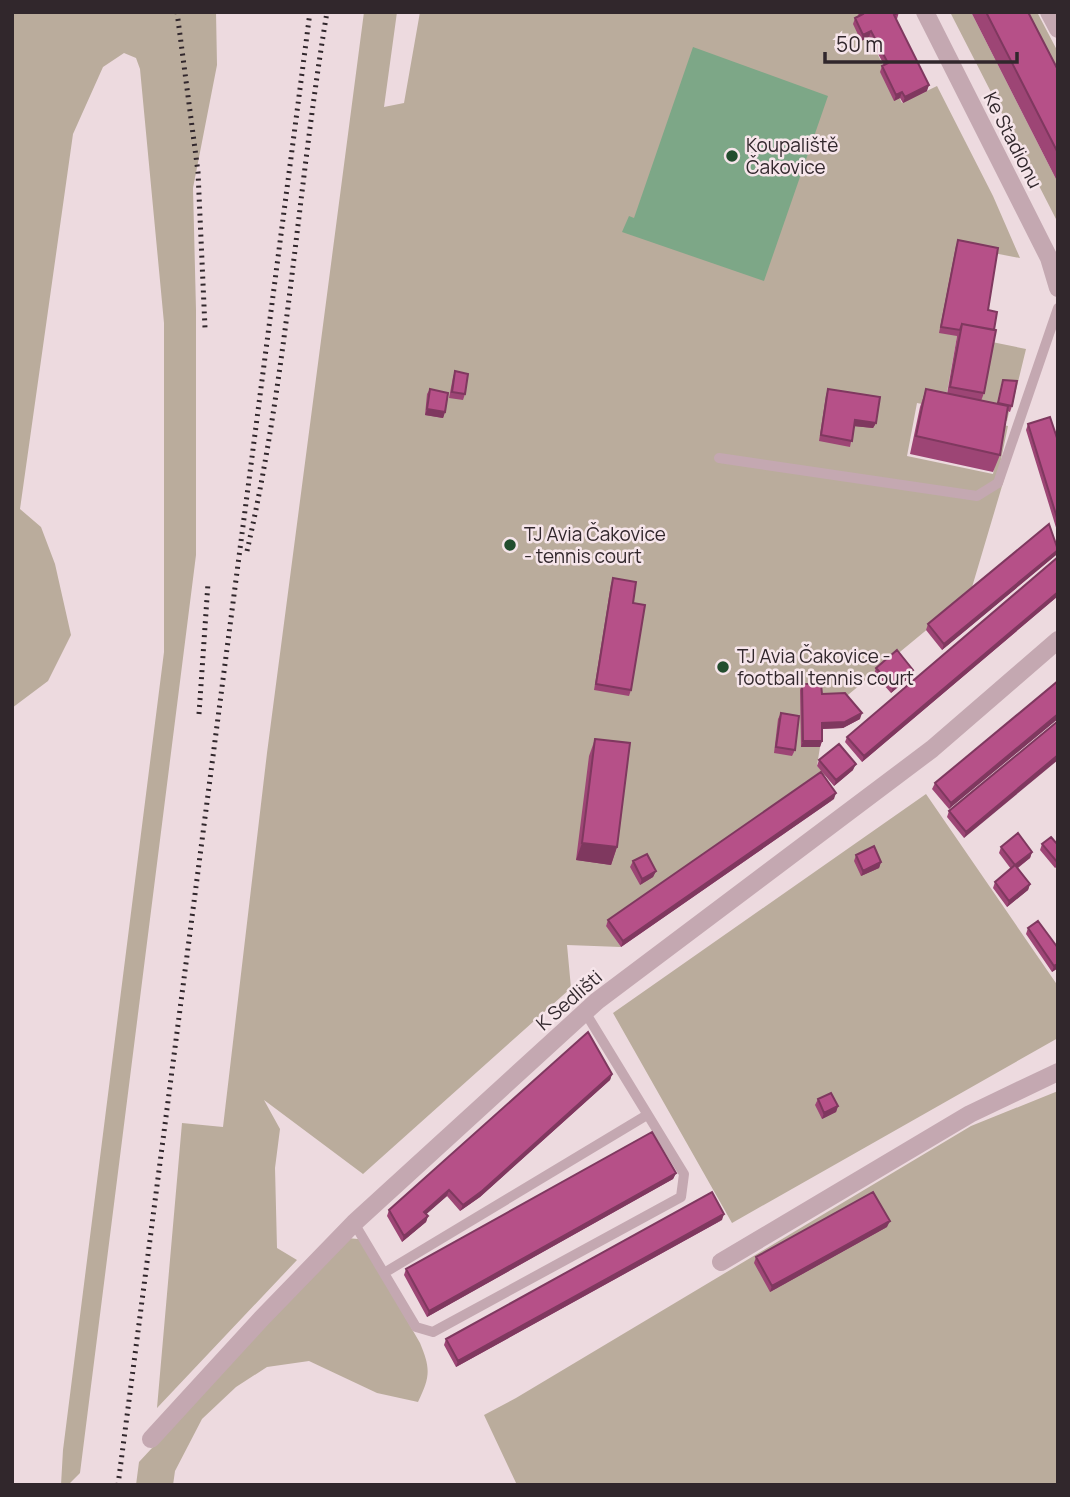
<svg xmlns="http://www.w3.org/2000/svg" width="1070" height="1497" viewBox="0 0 1070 1497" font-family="Manrope,sans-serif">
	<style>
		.green { fill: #baac9c }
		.water { fill: #7da787 }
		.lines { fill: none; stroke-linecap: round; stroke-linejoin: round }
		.lane { stroke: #c4a8b1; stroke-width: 10 }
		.street { stroke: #c4a8b1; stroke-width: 18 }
		.rail { stroke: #31272c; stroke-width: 5; stroke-dasharray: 2 5; stroke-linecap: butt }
		.wall { fill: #9d4575 }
		.shaded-wall { fill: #7f385f }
		.building { fill: #b65088; stroke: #7f385f; stroke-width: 2 }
		.poi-dot { fill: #224d2e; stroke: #f6e5ea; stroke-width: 2.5 }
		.labels { text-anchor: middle; stroke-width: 5; stroke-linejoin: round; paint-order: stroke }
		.street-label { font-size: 19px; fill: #31272c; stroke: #f6e5ea }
		.poi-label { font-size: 19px; fill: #31272c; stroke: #f6e5ea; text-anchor: start }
	</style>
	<rect width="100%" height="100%" fill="#eddadf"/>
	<!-- green -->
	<path class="green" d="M12,12H216L217,65L193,188L196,310V555L80,1473L68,1485H61L63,1450L164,652V323L140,69L136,58L124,53L103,67L73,134L20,509L41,527L55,564L71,635L48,681L12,708Z
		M364,12H397L384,107L404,103L420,12H857L861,20V40L869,37L902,103L937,86L993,196L1020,258L956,246L957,336L946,398L992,342L1026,349L1011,411L1016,384L1002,382L996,408L1009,412L1007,421L917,403L907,456L993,474L1003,425L1008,426L998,474L1005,476L970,594L843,699L802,747H820L817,766L825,774L606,925L621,947L567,945L571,988L363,1174L264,1100L280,1129L275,1168L277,1248L297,1260L157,1408L182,1123L223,1127L267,753Z
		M950,12H971L1058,183V218L1056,219Z
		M1013,12H1037L1058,52V100Z
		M926,794L1058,986V1038L732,1223L613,1013Z
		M1058,1091V1485H517L484,1415L516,1398L971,1126Z
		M347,1238L358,1239L363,1244L420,1343C431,1369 430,1377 418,1402L377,1393L309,1361L267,1367L236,1387L202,1419L175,1471L173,1485H136L139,1462Z"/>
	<!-- water -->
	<path class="water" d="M693,47L828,96L764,281L622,232L629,216L634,218Z"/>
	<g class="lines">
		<!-- lane -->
		<path class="lane" d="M719,458L977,496L998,483L1058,308
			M354,1223L416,1327L433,1332L681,1197L684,1174L585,1012
			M384,1273L647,1115"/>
		<!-- street -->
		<path class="street" d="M925,12L1049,258L1058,288
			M1049,12L1058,29
			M721,1262L970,1114L1058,1072
			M151,1439L261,1319L354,1223L597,1001L932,749L1058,640"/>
		<!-- rail -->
		<path class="rail" d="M177,12L198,172L205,328
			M247,551C288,373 297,191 327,12
			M199,714L208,583
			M118,1485L310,12"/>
	</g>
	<!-- wall -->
	<path class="wall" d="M857,12H899L897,19H896L927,91L903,103L900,98L894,101L880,72L882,66L884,65L869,37L861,41L853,24L855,18L859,16Z
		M971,12H1028L1058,70V183Z
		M958,240L988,310L984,393L981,401L997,404L1003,380L1012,406L1010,412L1007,411L1000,455L993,472L910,454L920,407L926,389L947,394L957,336L939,333L956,246Z
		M455,371L465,394L463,400L449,398L453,377Z
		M430,389L445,412L443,418L425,415L427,394Z
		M828,389L876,423L873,428L854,426L850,447L819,441L826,395Z
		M1028,424L1058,441V534L1026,430Z
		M1058,548L1056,555L942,650L926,630L928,624Z
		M1058,557V596L862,762L845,742L847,737Z
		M613,578L631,690L629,696L594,690L611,584Z
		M876,668L913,670L911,676L891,693L874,674Z
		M1058,681L949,809L932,789L935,783Z
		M802,684L822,694L860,719L843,728L822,729V741L820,747H801L800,690Z
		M781,713L795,750L792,756L774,753L778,719Z
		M1058,721L964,838L947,817L949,811Z
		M595,739L617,847L611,865L576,860L589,756Z
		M819,760L853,770L834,786L817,766Z
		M834,799L621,947L606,926L608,920Z
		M1042,844L1058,845V866L1055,868L1040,850Z
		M1001,847L1032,852L1030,858L1018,868L1030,884L1028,890L1007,907L993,888L995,882L1011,869L999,853Z
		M856,855L881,862L879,868L861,876L854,861Z
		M633,861L656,871L653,877L640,885L630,867Z
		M1028,928L1058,968L1052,972L1026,934Z
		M612,1074L610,1080L480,1197L460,1211L447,1196L426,1214L428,1216L426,1222L402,1242L387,1216L389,1210Z
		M818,1099L838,1106L836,1112L822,1119L815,1105Z
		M676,1173L673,1179L427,1317L404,1275L406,1269Z
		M722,1220L456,1367L444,1345L446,1339Z
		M887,1227L770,1292L754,1263L756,1257Z"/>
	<!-- shaded-wall -->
	<path class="shaded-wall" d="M871,31L869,37L861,41L863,35Z
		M929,85L927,91L903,103L905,97Z
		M902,92L900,98L894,101L896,95Z
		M427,409L445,412L443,418L425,415Z
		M855,420L876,423L873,428L853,426Z
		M1058,550L1056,555L942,650L944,644Z
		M1058,592V596L862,762L864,756Z
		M913,670L911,676L891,693L893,687Z
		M862,713L860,719L843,728L820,729L822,723Z
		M1058,714V719L949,809L951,803Z
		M803,741H822L820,747H801Z
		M1058,755V760L964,838L966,832Z
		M856,764L853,770L834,786L836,780Z
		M836,793L834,799L621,947L623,941Z
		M582,843L617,847L611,865L576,860Z
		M1032,852L1030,858L1013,871L1015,865Z
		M881,862L879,868L861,876L863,871Z
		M656,871L653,877L640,885L642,879Z
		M1030,884L1028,890L1007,907L1009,901Z
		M1058,964V968L1052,972L1054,966Z
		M612,1074L610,1080L480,1197L460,1211L463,1205Z
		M838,1106L836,1112L822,1119L824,1113Z
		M676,1173L673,1179L427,1317L429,1311Z
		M449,1190L447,1196L422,1218L424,1212Z
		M724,1214L722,1220L456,1367L458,1361Z
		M428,1216L426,1222L402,1242L404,1236Z
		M890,1221L887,1227L770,1292L772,1286Z"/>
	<!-- building -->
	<path class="building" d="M862,12H899L894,15L929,85L905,97L902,92L896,95L882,66L888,63L871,31L863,35L855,18L863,14Z
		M986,12H1028L1058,70V153Z
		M958,240L998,248L988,310L997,312L994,330L962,324L960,330L941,327Z
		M962,324L996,330L984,393L950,387Z
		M455,371L468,374L465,394L452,392Z
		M1003,380L1017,381L1012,406L998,403Z
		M430,389L448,393L445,412L427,409Z
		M828,389L880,397L876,423L855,420L852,441L821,435Z
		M926,389L1008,406L1000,455L916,436Z
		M1050,417L1058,441V521L1028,424Z
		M1049,524L1058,550L944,644L928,624Z
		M1058,557V592L864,756L847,737Z
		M613,578L636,582L633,603L645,605L631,690L596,684Z
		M897,650L913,670L893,687L876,668Z
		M1058,681V714L951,803L935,783Z
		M802,684H821L822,694L845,693L862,713L845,722L822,723V741H803Z
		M781,713L799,716L795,750L776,747Z
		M1058,721V755L966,832L949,811Z
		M595,739L630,743L617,847L582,843Z
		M839,744L856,764L836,780L819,760Z
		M821,772L836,793L623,941L608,920Z
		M1018,833L1032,852L1015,865L1001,847Z
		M1051,837L1058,845L1057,862L1042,844Z
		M874,846L881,862L863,871L856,855Z
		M647,854L656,871L642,879L633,861Z
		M1015,865L1030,884L1009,901L995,882Z
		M1038,921L1058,948V964L1054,966L1028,928Z
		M588,1032L612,1074L482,1191L463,1205L449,1190L424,1212L428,1216L404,1236L389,1210Z
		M831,1093L838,1106L824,1113L818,1099Z
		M652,1132L676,1173L429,1311L406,1269Z
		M712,1192L724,1214L458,1361L446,1339Z
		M873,1192L890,1221L772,1286L756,1257Z"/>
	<!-- markers -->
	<g class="poi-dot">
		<circle cx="732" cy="156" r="7"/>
		<circle cx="510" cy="545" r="7"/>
		<circle cx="723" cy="667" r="7"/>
	</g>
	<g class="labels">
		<!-- street labels -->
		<g class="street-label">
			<text transform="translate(1013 140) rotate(63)" y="7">Ke Stadionu</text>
			<text transform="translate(569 1000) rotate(-41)" y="7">K Sedlišti</text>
		</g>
		<!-- poi labels -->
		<g class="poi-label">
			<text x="746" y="152">Koupaliště<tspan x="746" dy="22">Čakovice</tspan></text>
			<text x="524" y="541">TJ Avia Čakovice<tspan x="524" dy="22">- tennis court</tspan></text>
			<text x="737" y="663">TJ Avia Čakovice -<tspan x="737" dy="22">football tennis court</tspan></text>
		</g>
	</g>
	<!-- border -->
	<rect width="1070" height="1497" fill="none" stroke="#31272c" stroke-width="28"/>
	<!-- scale -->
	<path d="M825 52v10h192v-10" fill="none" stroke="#31272c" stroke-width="3.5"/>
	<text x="836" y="52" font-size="21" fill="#31272c" stroke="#f6e5ea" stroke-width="5" paint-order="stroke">50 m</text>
</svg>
